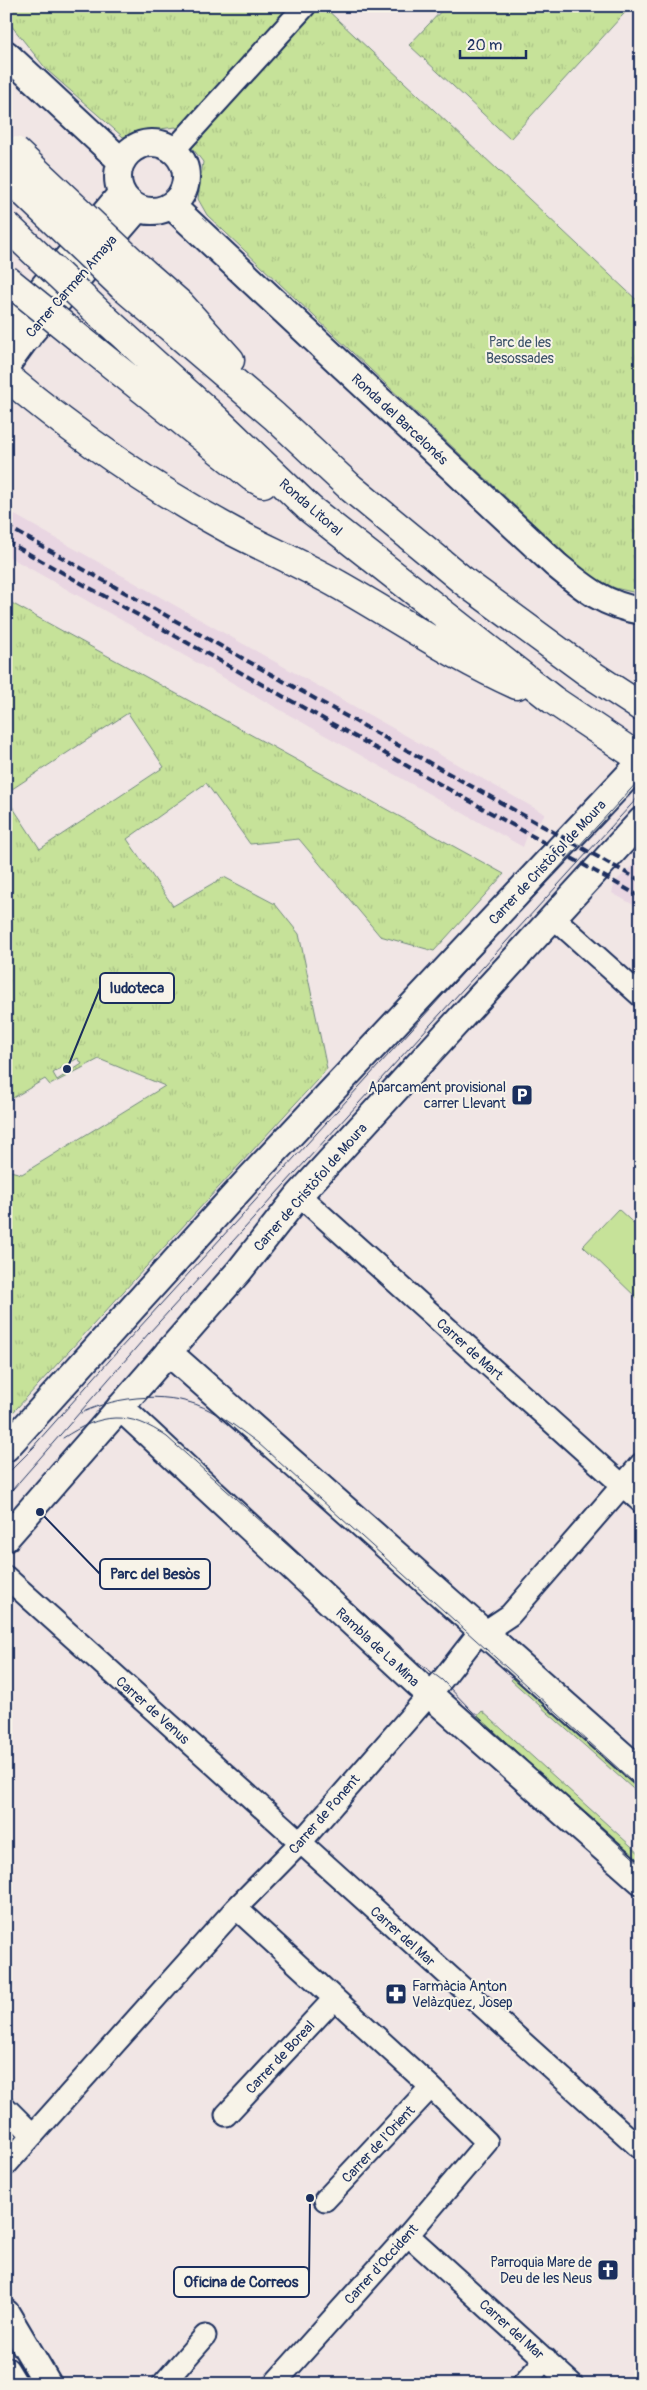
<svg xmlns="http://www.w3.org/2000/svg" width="647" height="2390" viewBox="0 0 647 2390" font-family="Pangolin,sans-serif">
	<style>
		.built { fill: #e9d6e2 }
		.green { fill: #c6e299; stroke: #70887c }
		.park { fill: url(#park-tufts); stroke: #70887c; fill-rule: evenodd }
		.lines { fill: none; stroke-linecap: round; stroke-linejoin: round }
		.minor-casing { stroke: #1b2f5e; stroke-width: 25 }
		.tertiary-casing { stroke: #1b2f5e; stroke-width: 30 }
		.trunk-casing { stroke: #1b2f5e; stroke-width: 31 }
		.minor { stroke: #f7f3e8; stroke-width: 21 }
		.tertiary { stroke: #f7f3e8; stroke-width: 26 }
		.trunk { stroke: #f7f3e8; stroke-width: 28 }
		.tram { stroke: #1b2f5e; stroke-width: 1 }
		.rail { stroke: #1b2f5e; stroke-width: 4; stroke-dasharray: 8 4; stroke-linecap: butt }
		.trunk-bridge-casing { stroke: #1b2f5e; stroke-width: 31; stroke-linecap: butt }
		.trunk-bridge { stroke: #f7f3e8; stroke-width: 28 }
		.labels { text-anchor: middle; stroke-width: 4; stroke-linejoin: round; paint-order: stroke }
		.street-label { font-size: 14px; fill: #1b2f5e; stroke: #f7f3e8 }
		.park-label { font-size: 14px; fill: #3d536a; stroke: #f7f3e8 }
		.poi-label { font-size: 14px; fill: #1b2f5e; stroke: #f7f3e8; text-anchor: end }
		.leader { fill: none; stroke: #1b2f5e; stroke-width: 2 }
		.callout-dot { fill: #1b2f5e; stroke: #f7f3e8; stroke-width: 2 }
		.callout { fill: #f7f3e8; stroke: #1b2f5e; stroke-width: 2 }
		.callout-label { font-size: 15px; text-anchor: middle; font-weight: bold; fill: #1b2f5e }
	</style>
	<defs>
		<pattern id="park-tufts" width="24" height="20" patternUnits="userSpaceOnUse" patternTransform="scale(1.25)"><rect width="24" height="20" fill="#c6e299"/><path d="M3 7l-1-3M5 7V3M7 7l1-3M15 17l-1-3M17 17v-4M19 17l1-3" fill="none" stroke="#aac286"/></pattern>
	</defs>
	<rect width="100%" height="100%" fill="#f1e6e5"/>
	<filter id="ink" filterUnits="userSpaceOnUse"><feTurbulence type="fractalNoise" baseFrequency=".02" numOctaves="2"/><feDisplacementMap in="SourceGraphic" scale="10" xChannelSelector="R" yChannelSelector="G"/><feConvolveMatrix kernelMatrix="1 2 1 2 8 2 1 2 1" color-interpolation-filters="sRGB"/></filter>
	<g filter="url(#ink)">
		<!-- built -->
		<path class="built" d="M6,510L545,814L527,836L523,847L6,555Z
			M635,863L641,866V909L612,893L615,882Z"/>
		<!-- green -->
		<path class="green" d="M618,1209L641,1230V1302L583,1246Z
			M519,1671L641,1780V1796L511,1680Z
			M482,1711L641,1855V1870L474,1720Z"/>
		<!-- park -->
		<path class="park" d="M6,6H323L641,304V594L615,588L588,575L207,215L198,199L203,162L176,127L144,131L123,137L47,70L6,19Z
			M446,6H631L510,139L409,45Z
			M6,600L504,874L434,951L380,936L299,839L250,844L206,783L127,839L173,906L224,877L275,904L299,934L327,1069L6,1420V1170L22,1174L165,1086L99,1059L50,1085L45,1079L6,1102V797L40,849L164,767L128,713L6,793ZM78,1058L82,1064L57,1080L53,1073Z"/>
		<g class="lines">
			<!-- minor casing -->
			<g class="minor-casing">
				<path id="minor" d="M174,150L305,6
					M554,918L641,996
					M299,1195L641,1502
					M6,1577L641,2149
					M236,1908L431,2087L487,2142L408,2235L274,2384
					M6,2108L33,2135
					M226,2115L334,1999
					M6,2165L236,1908L300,1843L442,1680L474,1639L510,1615L641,1464
					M325,2200L431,2087
					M408,2235L572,2384
					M163,2384L205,2336
					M523,2384L546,2359"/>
			</g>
			<!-- tertiary casing -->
			<g class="tertiary-casing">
				<path id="tertiary" d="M6,54L121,161
					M118 177a34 34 0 1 1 68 0a34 34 0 1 1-68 0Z
					M172,206L556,565C584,588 604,605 641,611
					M6,336L20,315L121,194
					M6,366L27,337L137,209
					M168,1352L641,1772
					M120,1407L429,1694L641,1881
					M6,1448L250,1178L641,762
					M6,1538L240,1270L299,1195L641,821
					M6,2313L48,2384
					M6,2371L14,2384"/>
			</g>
			<!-- trunk casing -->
			<g class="trunk-casing">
				<path id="trunk" d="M141,270L181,305L230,360
					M122,286L274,416L351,488L466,583L586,671L641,707
					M102,316L218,421L310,509L553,700L641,759
					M80,339L252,477L263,483
					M6,343L27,337
					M6,376C76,435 154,489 234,532C269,550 305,566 339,585C399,619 454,657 517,685"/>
			</g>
			<!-- minor -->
			<use href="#minor" class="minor"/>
			<!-- tertiary -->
			<use href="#tertiary" class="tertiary"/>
			<!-- trunk -->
			<use href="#trunk" class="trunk"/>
			<!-- tram -->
			<path class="tram" d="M81,1413C119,1395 172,1390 211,1411C228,1420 243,1432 258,1443L641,1789
				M63,1438C101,1413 129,1410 167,1437L418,1662L442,1680L471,1710L641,1865
				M31,1449L117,1352L641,778
				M6,1475L36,1445
				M6,1497L149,1333L641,794"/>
			<!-- rail -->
			<path class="rail" d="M6,526L641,881
				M6,541L641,897"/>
			<!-- trunk-bridge casing -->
			<g class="trunk-bridge-casing">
				<path id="trunk-bridge" d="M15,151L141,270
					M11,180L122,286
					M6,225L102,316
					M6,279L80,339"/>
			</g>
			<!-- trunk-bridge -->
			<use href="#trunk-bridge" class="trunk-bridge"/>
		</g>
	</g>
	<!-- icons -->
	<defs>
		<g id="parking-square" transform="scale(1.125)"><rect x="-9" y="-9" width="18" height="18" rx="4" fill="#1b2f5e" stroke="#f7f3e8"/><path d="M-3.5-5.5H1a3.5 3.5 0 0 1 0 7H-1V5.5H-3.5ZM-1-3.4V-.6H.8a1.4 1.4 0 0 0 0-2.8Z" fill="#fff"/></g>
		<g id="pharmacy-square" transform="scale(1.125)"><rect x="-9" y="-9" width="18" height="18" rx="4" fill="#1b2f5e" stroke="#f7f3e8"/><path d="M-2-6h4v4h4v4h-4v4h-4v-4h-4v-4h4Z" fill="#fff"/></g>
		<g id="church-square" transform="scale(1.125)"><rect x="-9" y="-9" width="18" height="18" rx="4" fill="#1b2f5e" stroke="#f7f3e8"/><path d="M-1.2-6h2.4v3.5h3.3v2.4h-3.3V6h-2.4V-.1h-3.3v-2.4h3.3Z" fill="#fff"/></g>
	</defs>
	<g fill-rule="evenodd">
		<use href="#parking-square" x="522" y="1095"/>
		<use href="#pharmacy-square" x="396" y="1994"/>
		<use href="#church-square" x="608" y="2270"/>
	</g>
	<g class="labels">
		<!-- street labels -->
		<g class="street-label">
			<text transform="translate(71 286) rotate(-49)" y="5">Carrer Carmen Amaya</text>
			<text transform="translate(400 419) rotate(43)" y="5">Ronda del Barcelonés</text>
			<text transform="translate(311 507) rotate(41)" y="5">Ronda Litoral</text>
			<text transform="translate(547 862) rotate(-47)" y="5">Carrer de Cristòfol de Moura</text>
			<text transform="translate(310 1187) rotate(-49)" y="5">Carrer de Cristòfol de Moura</text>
			<text transform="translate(470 1349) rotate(42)" y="5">Carrer de Mart</text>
			<text transform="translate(378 1647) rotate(43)" y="5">Rambla de La Mina</text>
			<text transform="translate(153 1710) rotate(42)" y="5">Carrer de Venus</text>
			<text transform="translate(324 1814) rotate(-49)" y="5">Carrer de Ponent</text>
			<text transform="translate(403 1936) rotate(42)" y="5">Carrer del Mar</text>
			<text transform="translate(280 2057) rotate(-47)" y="5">Carrer de Boreal</text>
			<text transform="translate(378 2144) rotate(-47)" y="5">Carrer de l'Orient</text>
			<text transform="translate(381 2264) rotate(-48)" y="5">Carrer d'Occident</text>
			<text transform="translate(512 2329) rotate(42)" y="5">Carrer del Mar</text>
		</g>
		<!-- park labels -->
		<g class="park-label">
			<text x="520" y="347">Parc de les<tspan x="520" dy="16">Besossades</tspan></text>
		</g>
		<!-- poi labels -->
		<g class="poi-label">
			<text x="506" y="1092">Aparcament provisional<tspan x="506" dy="16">carrer Llevant</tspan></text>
			<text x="412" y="1991" text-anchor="start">Farmàcia Anton<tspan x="412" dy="16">Velàzquez, Josep</tspan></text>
			<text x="592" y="2267">Parroquia Mare de<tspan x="592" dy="16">Deu de les Neus</tspan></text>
		</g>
	</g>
	<!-- callouts -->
	<path class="leader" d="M67 1069L100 988M40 1512L100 1574M310 2198L309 2282"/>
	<g class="callout-dot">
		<circle cx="67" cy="1069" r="5"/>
		<circle cx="40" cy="1512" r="5"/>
		<circle cx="310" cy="2198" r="5"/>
	</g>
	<g class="callout">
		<rect x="100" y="973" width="74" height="30" rx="5"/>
		<rect x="100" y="1559" width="110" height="30" rx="5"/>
		<rect x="174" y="2267" width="135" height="30" rx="5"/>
	</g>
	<g class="callout-label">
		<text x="137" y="993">ludoteca</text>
		<text x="155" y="1579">Parc del Besòs</text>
		<text x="241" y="2287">Oficina de Correos</text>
	</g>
	<!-- margin -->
	<rect width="647" height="2390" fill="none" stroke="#f7f3e8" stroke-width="25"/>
	<rect x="12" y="12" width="622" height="2365" fill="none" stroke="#1b2f5e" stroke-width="2" filter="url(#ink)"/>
	<!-- scale -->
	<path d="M460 50v8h66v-8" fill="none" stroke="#1b2f5e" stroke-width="2.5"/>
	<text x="467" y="50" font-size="15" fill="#1b2f5e" stroke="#f7f3e8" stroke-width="4" paint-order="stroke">20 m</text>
</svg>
